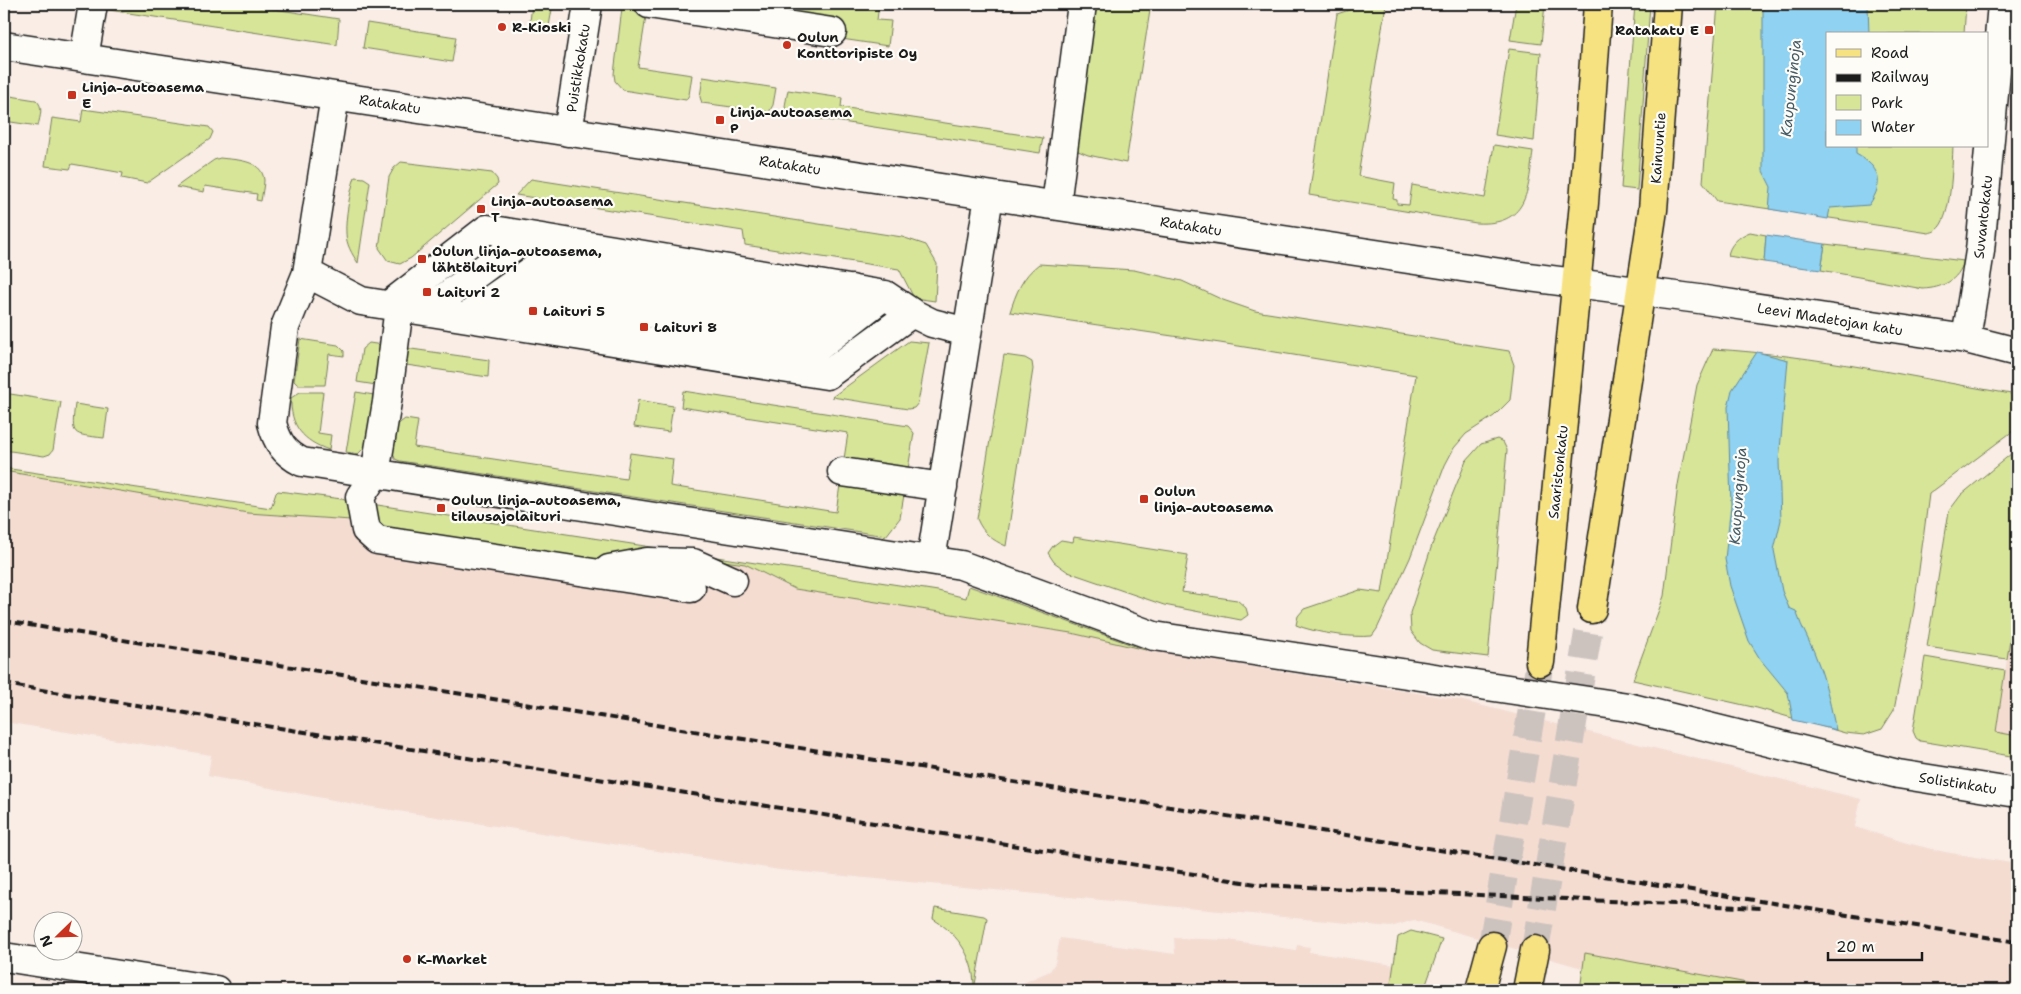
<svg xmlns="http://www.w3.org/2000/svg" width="2021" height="994" viewBox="0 0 2021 994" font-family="'Shantell Sans',sans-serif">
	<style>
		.built { fill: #f4dcd1 }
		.green { fill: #d7e598; stroke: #7a805a }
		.water { fill: #90d2f1; stroke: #62899c }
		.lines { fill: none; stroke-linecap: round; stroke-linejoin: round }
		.major-tunnel { stroke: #cdc3be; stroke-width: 28; stroke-dasharray: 28 14; stroke-linecap: butt }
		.minor-casing { stroke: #1c1c1c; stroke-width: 31 }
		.major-casing { stroke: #1c1c1c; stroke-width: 31 }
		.minor { stroke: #fdfcf7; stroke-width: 28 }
		.major { stroke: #f7e281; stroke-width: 28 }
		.rail { stroke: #1c1c1c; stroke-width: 4; stroke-dasharray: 8 4; stroke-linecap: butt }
		.poi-dot { fill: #c8321e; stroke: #fdfcf7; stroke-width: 2 }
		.labels { text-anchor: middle; stroke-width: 4.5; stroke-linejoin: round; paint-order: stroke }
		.poi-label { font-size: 14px; font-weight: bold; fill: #1c1c1c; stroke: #fdfcf7; text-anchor: start }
		.street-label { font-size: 14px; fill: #1c1c1c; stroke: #fdfcf7 }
		.water-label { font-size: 15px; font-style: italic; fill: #455c67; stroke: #fdfcf7 }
	</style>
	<rect width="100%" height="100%" fill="#f9ede6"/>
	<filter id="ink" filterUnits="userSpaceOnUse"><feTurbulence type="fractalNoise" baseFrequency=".02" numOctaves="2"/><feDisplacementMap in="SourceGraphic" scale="10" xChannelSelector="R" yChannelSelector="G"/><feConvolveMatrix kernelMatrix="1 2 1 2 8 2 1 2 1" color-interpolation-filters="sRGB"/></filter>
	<g filter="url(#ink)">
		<!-- built -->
		<path class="built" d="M4,471L248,513L349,520L653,550L745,564L795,589L1071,633L1146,650L1455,699L1861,799L1855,827L1907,843L1945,852L2017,864V990H1659L1414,920L1391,927L780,870L359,805L208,776L211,755L4,722Z
			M2017,593V736L1996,733Z
			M1060,938L1175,954L1174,938L1228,940L1296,950L1297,945L1310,947L1309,952L1394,965L1390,990H1007L1050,971L1055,963Z"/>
		<!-- green -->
		<path class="green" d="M70,4H241L339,19L337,45Z
			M532,4H553L549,26L530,22Z
			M789,4H879L877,20L891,21L888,46L835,38L787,18Z
			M1097,4H1151L1126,163L1088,155L1073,149Z
			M1359,4H1386L1358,176L1395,183L1393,199L1397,200V204L1409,205L1412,185L1485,198L1494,145L1533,151C1528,192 1528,226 1476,223L1309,195L1337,14L1349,10Z
			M1516,4H1545L1541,44L1510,40Z
			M1635,4H1650L1637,190L1621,188Z
			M1718,4H1966L1964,34H1827V146H1953C1952,165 1952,219 1936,230C1934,232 1931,232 1929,233L1717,201L1703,182Z
			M622,8L647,10L638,67L692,75L689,95L686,100L623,90L615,81L614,74Z
			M367,23L456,37L452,62L363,48Z
			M1509,49L1541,53L1534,141L1495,135Z
			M703,77L776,88L773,105L769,112L702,103L700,97Z
			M788,90L842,98L841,107L1043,138L1040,153L842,122L787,115L785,106Z
			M4,95L36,100C44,107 40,116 38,126L4,121Z
			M83,109L209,127L213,132L210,139L147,183L122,178L123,173L72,164L70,169L45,166L52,118L81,122Z
			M220,158C235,160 262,159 264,180C264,186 262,194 261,201L256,200L257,194L205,186L204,192L176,187L214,160Z
			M401,162L492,173L497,179L498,184L411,258L400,264L388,261L379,248L389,177L394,168Z
			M355,177L364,178L370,182L358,263C352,254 346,244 346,233C345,218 350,192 355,177Z
			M531,179L902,237L926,245L937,264L935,301L914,298L899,269L745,245L743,231L516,195Z
			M1750,232L1766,235L1764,262L1728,256C1729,245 1739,236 1750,232Z
			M1825,244L1964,261C1958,281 1942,288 1923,289L1821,270Z
			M1039,264L1134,270L1182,281L1223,300L1255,311L1509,351L1514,365L1510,400L1494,416L1466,434L1454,448L1445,465L1410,558L1377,629L1372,636C1352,638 1315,633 1296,625L1298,616L1304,609L1360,590L1382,593L1416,375L1220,343L1010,312C1016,293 1022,277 1039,264Z
			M300,339L338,345L344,351V356L329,354L325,385H298L294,381Z
			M909,341L929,343L918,403L914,408L908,409L832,397Z
			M369,343L489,360L488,377L379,361L376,385L357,382L362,349Z
			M1713,349C1815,355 1916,378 2017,395V428L1929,494L1914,608L1894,710L1882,729L1864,735L1845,733L1757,708L1633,680L1664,596L1678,485L1697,385Z
			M1004,355L1025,358L1032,362L1033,369L1006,546C992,540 983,533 977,519Z
			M683,391L908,426L914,433L908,469L844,459L848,433L681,407Z
			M300,392H323L318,433L331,435L329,450C303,441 290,426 291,398Z
			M356,392L374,395L366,446L358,454L346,452Z
			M4,393L61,402L53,450L50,454L44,456L4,450Z
			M638,400L673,406L669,432L634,427Z
			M75,404L108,409L104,438C72,434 71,437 75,404Z
			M405,419L418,421L414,447L626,479L630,453L673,459L670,486L836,512L840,485L904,495L900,518L886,536L400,461L395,459L393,452L397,425Z
			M1497,439L1503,442L1507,450L1488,657L1432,650L1420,643L1411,631L1410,613L1432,545L1466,461L1481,444Z
			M2017,449V593L2007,659L1927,647L1949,511L1961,495Z
			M4,468L271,508L276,493L278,491L342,499L347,501L351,520L248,513L4,471Z
			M371,504L938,591L966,598L969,586L1146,650L1071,633L795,589L745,564L710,559L653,554L593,560L378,529Z
			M1074,537L1188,555L1182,592L1237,600L1246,608L1248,615L1241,620L1164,605L1068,572L1054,562L1048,553L1053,546L1061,540L1073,542Z
			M1925,657L2005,671L1996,732L2017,736V757L1920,741L1916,738L1913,731Z
			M935,908L984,916L987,918L974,990C975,960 960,935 933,919Z
			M1411,931L1442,939L1424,990H1390L1398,937Z
			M1585,953L1785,990H1580Z"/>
		<!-- water -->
		<path class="water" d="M1763,4H1867L1868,6L1869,34H1827V146H1856V154C1880,167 1885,182 1869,205L1830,208L1828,219L1769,209L1771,187L1763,171Z
			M1766,235L1825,244L1821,270L1764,262Z
			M1757,352L1788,360L1779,461L1781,520L1774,550L1782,591L1789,608L1796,611C1802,630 1813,646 1819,665C1827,686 1831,709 1836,730L1793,720L1788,693L1760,659L1749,641L1730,586L1725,559L1731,505L1728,407L1732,390Z"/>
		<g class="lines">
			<!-- major-tunnel -->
			<path class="major-tunnel" d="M1492,946L1540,662
				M1535,950L1592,609"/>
			<!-- minor casing -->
			<g class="minor-casing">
				<path id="minor" d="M649,4L832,32
					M4,46L1514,275L1699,299L1966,339L2017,352
					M84,58L93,4
					M335,96L307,273L285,327L272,423C277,442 284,453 302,462L961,565L1154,636L1628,707L1898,774L2017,793
					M568,132L588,4
					M1056,205L1082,4
					M307,273L361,301L827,375L912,313
					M389,305L487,229L885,295L912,313L932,323L967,332
					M399,307L387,402L375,474L360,497L366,530L377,540L691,588
					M426,311L528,236
					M466,317L571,243
					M502,323L601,248
					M539,329L636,254
					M572,334L673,260
					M1966,339L1980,251L2002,4
					M608,340L710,266
					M648,346L744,272
					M682,352L777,277
					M715,357L814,283
					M753,363L852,289
					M791,368L885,295
					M842,472L943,487
					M931,560L989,196
					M609,569L647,562L693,563L733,581
					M4,957L216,990"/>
			</g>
			<!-- major casing -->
			<g class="major-casing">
				<path id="major" d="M1592,609L1653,210L1668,4
					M1540,662L1584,203L1598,4
					M1480,990L1492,946
					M1527,990L1535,950"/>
			</g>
			<!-- minor -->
			<use href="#minor" class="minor"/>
			<!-- major -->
			<use href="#major" class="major"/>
			<!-- rail -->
			<path class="rail" d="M4,621L2017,942
				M4,684L1262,885L1761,908"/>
		</g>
	</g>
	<!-- markers -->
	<g class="poi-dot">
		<circle cx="502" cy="27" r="5"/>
		<rect x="1704" y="25" width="10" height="10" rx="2.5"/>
		<circle cx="787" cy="45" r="5"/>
		<rect x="67" y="90" width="10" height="10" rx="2.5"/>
		<rect x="715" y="115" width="10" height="10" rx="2.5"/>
		<rect x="476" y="204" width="10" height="10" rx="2.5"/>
		<rect x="417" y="254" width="10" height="10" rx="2.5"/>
		<rect x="422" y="287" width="10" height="10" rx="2.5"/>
		<rect x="528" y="306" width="10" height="10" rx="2.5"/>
		<rect x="639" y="322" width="10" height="10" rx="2.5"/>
		<rect x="1139" y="494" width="10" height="10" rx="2.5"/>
		<rect x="436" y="503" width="10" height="10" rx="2.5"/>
		<circle cx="407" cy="959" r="5"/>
	</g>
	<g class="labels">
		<!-- poi labels -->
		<g class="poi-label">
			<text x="512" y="32">R-Kioski</text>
			<text x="1699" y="35" text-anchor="end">Ratakatu E</text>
			<text x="797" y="42">Oulun<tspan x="797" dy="16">Konttoripiste Oy</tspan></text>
			<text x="82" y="92">Linja-autoasema<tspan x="82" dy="16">E</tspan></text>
			<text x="730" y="117">Linja-autoasema<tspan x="730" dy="16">P</tspan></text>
			<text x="491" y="206">Linja-autoasema<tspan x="491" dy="16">T</tspan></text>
			<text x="432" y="256">Oulun linja-autoasema,<tspan x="432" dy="16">lähtölaituri</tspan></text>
			<text x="437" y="297">Laituri 2</text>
			<text x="543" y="316">Laituri 5</text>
			<text x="654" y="332">Laituri 8</text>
			<text x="1154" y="496">Oulun<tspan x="1154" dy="16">linja-autoasema</tspan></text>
			<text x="451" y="505">Oulun linja-autoasema,<tspan x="451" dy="16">tilausajolaituri</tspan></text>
			<text x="417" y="964">K-Market</text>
		</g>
		<!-- street labels -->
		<g class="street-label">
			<text transform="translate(578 68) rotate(-81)" y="5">Puistikkokatu</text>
			<text transform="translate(390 104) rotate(9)" y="5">Ratakatu</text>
			<text transform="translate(1658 148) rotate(-86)" y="5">Kainuuntie</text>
			<text transform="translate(790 165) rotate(9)" y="5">Ratakatu</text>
			<text transform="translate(1983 217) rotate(-84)" y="5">Suvantokatu</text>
			<text transform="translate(1191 226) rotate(9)" y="5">Ratakatu</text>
			<text transform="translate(1830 319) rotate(9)" y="5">Leevi Madetojan katu</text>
			<text transform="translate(1558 472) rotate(-84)" y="5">Saaristonkatu</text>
			<text transform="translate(1958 783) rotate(9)" y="5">Solistinkatu</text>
		</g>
		<!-- water labels -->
		<g class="water-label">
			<text transform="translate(1791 88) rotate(-84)" y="5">Kaupunginoja</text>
			<text transform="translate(1738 496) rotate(-86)" y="5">Kaupunginoja</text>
		</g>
	</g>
	<!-- margin -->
	<rect width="2021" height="994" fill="none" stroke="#fdfcf7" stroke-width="20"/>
	<rect x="10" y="10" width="2001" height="974" fill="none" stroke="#1c1c1c" stroke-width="2" filter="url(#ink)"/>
	<!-- legend -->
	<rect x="1826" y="32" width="162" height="115" fill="#fdfcf7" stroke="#a3a29f"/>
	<rect x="1836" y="49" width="25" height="8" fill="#f7e281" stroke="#a3a29f"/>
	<text x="1871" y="58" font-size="15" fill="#1c1c1c">Road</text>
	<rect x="1836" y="74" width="25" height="8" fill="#1c1c1c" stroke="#a3a29f"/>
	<text x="1871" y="82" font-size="15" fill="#1c1c1c">Railway</text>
	<rect x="1836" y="95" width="25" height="15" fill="#d7e598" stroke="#a3a29f"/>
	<text x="1871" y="108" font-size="15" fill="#1c1c1c">Park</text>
	<rect x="1836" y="120" width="25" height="15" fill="#90d2f1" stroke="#a3a29f"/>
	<text x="1871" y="132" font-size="15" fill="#1c1c1c">Water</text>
	<!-- north arrow -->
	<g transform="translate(58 936) rotate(247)"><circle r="24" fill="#fdfcf7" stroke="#a3a29f"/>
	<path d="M0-4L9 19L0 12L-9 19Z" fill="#c8321e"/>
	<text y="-8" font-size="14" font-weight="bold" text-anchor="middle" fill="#1c1c1c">N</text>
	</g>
	<!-- scale -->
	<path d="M1828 952v8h94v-8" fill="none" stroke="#1c1c1c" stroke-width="2.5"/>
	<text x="1836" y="952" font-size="15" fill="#1c1c1c" stroke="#fdfcf7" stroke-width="4" paint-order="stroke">20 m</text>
</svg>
